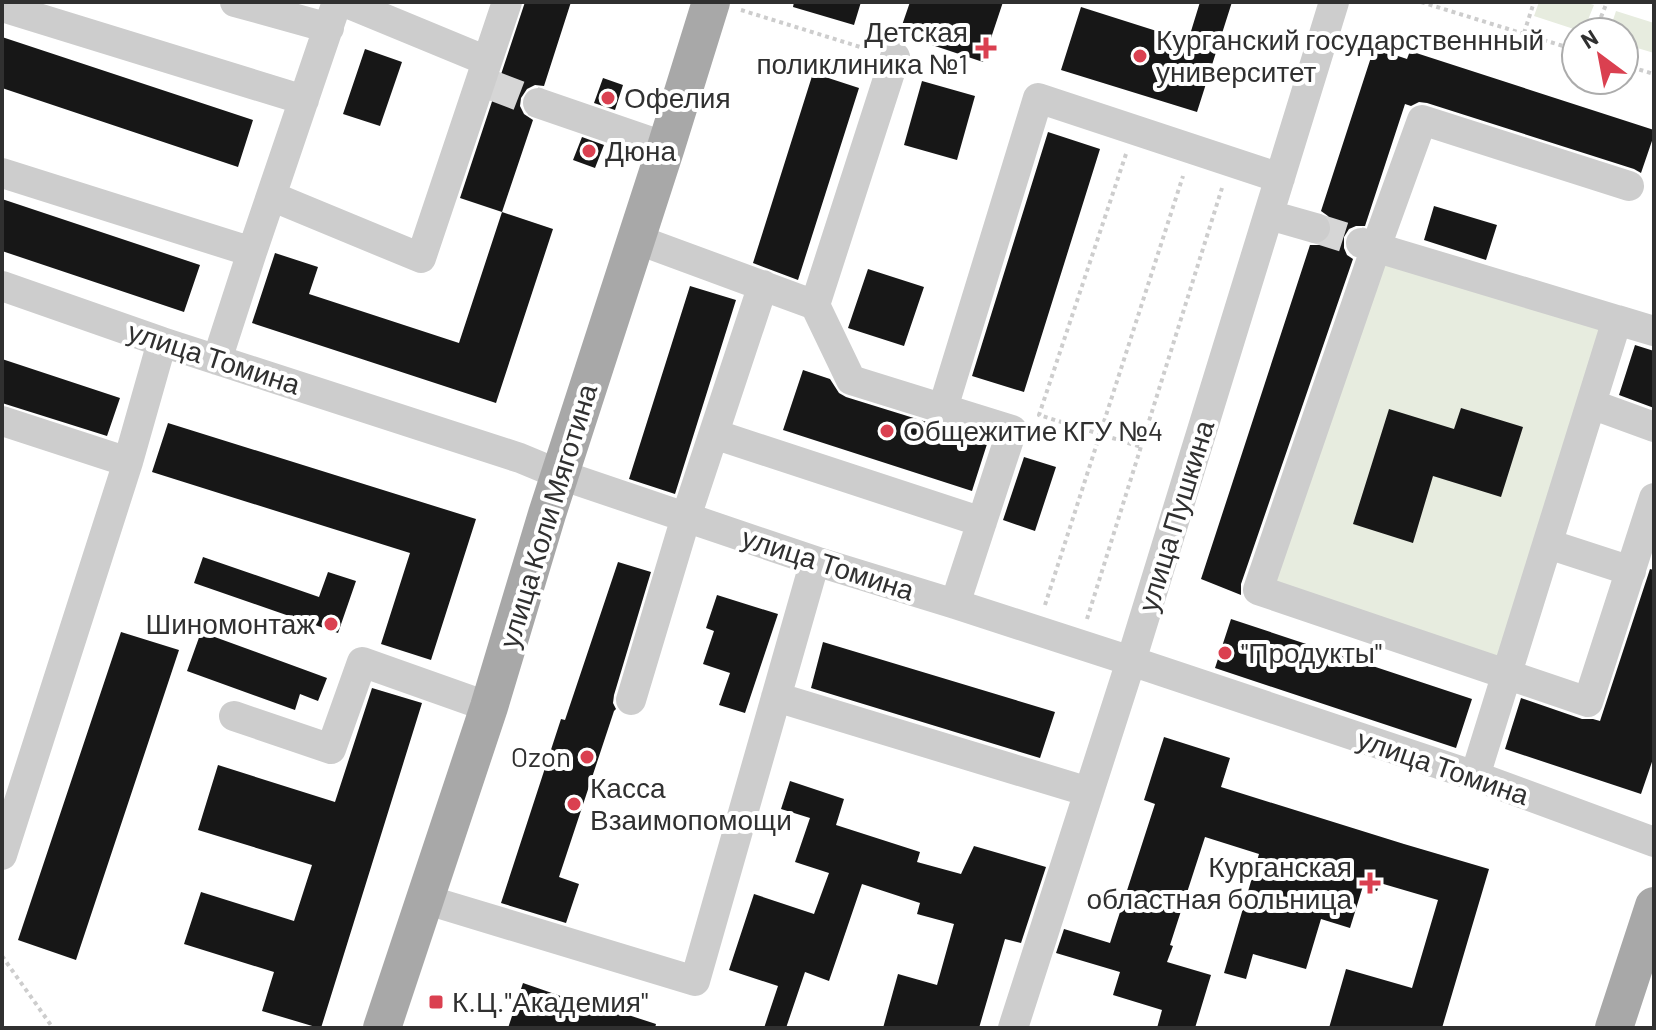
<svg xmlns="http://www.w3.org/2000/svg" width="1656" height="1030" viewBox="0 0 1656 1030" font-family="Barlow,sans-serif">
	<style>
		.green { fill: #e7ecdf }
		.building { fill: #171717 }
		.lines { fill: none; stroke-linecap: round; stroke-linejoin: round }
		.minor-tunnel { stroke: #d6d6d6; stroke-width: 30; stroke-dasharray: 30 15; stroke-linecap: butt }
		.path { stroke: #cdcdcd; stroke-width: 4; stroke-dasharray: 4 4; stroke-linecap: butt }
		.minor { stroke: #cdcdcd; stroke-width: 30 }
		.major { stroke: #a8a8a8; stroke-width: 38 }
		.poi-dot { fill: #da4050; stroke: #fff; stroke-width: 3 }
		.labels { text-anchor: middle; stroke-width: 8; stroke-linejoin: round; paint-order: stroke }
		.poi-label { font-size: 28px; fill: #303030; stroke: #fff; text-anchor: start }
		.street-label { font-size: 28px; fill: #303030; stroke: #fff }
	</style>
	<rect width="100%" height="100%" fill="#fff"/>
	<!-- green -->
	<path class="green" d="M1539,2H1584L1594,5L1583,32L1534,16Z
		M1616,11L1654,23V53L1624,44V32H1609Z
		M1380,258L1610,326L1503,663L1269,585Z"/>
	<!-- building -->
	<path class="building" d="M525,2H571L544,86L535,85L527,89L521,98L520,106L524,114L533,120L502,212L460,198Z
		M794,2H861L854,25L793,7Z
		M910,2H1003L983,62L899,34Z
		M1200,2H1232L1197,112L1061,70L1081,7L1188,41Z
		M2,37L253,120L238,167L2,88Z
		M1374,48L1407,59L1410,51L1654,130V135L1641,173L1634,169L1427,103L1419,102L1411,106L1405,104L1365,226H1356L1349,229L1344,237V248L1347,255L1353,259L1241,584V595L1201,579L1310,245H1320L1328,240L1332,234V223L1328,216L1321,211Z
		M365,49L402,62L380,126L343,114Z
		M813,73L859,88L798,280L753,263Z
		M603,78L623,85L615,110L594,103Z
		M922,81L975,96L957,160L904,145Z
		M1048,132L1100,149L1024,392L972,376Z
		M582,137L604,145L595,168L573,160Z
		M2,199L200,265L184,312L2,251Z
		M1434,206L1497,225L1486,260L1424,240Z
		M502,212L553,229L496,403L252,323L275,253L318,267L309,294L459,343Z
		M868,269L924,287L904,346L848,328Z
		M690,286L736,300L675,494L629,479Z
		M1635,345L1654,351V408L1619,395Z
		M2,359L120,398L107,436L2,403Z
		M803,370L830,379L839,393L846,397L988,441L972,491L783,430Z
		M1461,408L1523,427L1501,497L1433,476L1413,543L1353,524L1389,409L1454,429Z
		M168,423L476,519L431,660L381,644L410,553L152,472Z
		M1024,457L1056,467L1035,531L1003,520Z
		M203,557L319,597L328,572L356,581L338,633L194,583Z
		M618,562L651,572L614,695L613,703L616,709L614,711L559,877L579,884L566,923L501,903L561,719L565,720Z
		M1650,569L1654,570V756L1641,794L1505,749L1521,698L1582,719H1593L1600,721Z
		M717,595L778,614L745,713L719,705L730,673L703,664L714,631L706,628Z
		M1231,619L1472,699L1456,748L1215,668Z
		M121,632L179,650L76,960L18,940Z
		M201,632L327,678L318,701L300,694L295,710L187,671Z
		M823,642L1055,712L1040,758L811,688Z
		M372,688L422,703L321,1028H319L262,1011L274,972L184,944L201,892L294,921L312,865L198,830L218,765L335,802Z
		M1164,737L1230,758L1221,787L1404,844L1489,869L1442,1028H1329L1346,969L1412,988L1438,900L1380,883L1377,891L1363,886L1350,928L1321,919L1306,969L1253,954L1246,979L1224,973L1259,854L1205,837L1170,945L1173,946L1167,962L1211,975L1195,1028H1157L1162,1010L1113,995L1120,972L1056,953L1064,929L1110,943L1155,804L1144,800Z
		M790,781L844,799L836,825L920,852L917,862L961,874L974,846L1046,867L1021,943L1005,939L979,1028H883L898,974L937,985L954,924L917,914L920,903L862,884L829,981L805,972L786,1028H764L778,986L729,970L754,894L814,914L829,873L795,862L810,818L781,809Z
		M523,983L575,1001L576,998L656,1024L655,1028H508Z"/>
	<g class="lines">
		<!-- minor-tunnel -->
		<path class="minor-tunnel" d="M491,85L538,103
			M1315,228L1366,244"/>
		<!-- path -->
		<path class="path" d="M1421,2L1576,50
			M741,10L870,50
			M1595,32L1607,2
			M1524,33L1534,2
			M1624,65L1654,74
			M1126,154L1039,415L1141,447
			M1045,605L1183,176
			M1087,619L1222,188
			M2,956L53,1028"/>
		<!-- minor -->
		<path class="minor" d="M235,2L329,28
			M344,2L487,61
			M2,7L304,100
			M538,103L666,147
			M2,173L252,252
			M1629,186L1422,120L1376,247L1258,590L1588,702L1654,498
			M271,196L421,258L507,2
			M1269,215L1315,228
			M636,239L815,305L851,380L1012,430L955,604
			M1361,243L1617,320L1475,776
			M2,286L162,342L520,458L561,475L815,561L955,604L1131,661L1475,776L1654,842
			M815,305L895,57
			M1617,320L1654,331
			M217,360L252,252L337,2
			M1591,404L1654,427
			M943,408L1038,98L1280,178
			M2,421L128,462L162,342
			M714,434L982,522
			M1548,544L1631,571
			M776,697L1089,792
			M631,700L686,517L763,285
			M234,716L331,749L362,662L489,707
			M2,855L128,462
			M424,899L695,981L815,561
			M1013,1028L1131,661L1334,2"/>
		<!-- major -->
		<path class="major" d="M382,1028L489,707L547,514L666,147L711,2
			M1614,1028L1654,906"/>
	</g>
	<!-- markers -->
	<g class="poi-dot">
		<path d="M982 36h8v8h8v8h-8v8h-8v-8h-8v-8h8z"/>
		<circle cx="1140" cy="56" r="8"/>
		<circle cx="608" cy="98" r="8"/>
		<circle cx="589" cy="151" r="8"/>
		<circle cx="887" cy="431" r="8"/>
		<circle cx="331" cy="624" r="8"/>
		<circle cx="1225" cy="653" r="8"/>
		<circle cx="587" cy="757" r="8"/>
		<circle cx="574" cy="804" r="8"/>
		<path d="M1366 871h8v8h8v8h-8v8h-8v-8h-8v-8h8z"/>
		<rect x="428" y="994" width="16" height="16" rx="4"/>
	</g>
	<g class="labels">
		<!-- poi labels -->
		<g class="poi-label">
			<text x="968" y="42" text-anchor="end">Детская<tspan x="968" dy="32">поликлиника №1</tspan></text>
			<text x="1156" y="50">Курганский государственнный<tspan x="1156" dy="32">университет</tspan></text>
			<text x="624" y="108">Офелия</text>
			<text x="605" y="161">Дюна</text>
			<text x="903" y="441">Общежитие КГУ №4</text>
			<text x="315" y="634" text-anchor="end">Шиномонтаж</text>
			<text x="1241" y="663">"Продукты"</text>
			<text x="571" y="767" text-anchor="end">Ozon</text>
			<text x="590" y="798">Касса<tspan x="590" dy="32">Взаимопомощи</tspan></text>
			<text x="1352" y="877" text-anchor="end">Курганская<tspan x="1352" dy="32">областная больница</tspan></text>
			<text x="452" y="1012">К.Ц."Академия"</text>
		</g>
		<!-- street labels -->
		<g class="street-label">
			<text transform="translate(214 358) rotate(18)" y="10">улица Томина</text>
			<text transform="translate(548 516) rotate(-73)" y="10">улица Коли Мяготина</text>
			<text transform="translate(1176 516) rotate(-73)" y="10">улица Пушкина</text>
			<text transform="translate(828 564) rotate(18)" y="10">улица Томина</text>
			<text transform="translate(1443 767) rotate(19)" y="10">улица Томина</text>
		</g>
	</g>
	<!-- border -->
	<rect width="1656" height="1030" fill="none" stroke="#303030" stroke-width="8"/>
	<!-- north arrow -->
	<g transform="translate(1600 56) rotate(328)"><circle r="38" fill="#ffffff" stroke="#acacac" stroke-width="2"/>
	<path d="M0-6L14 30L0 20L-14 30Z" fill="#da4050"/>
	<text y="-12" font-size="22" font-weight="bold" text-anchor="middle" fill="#303030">N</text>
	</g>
</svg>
